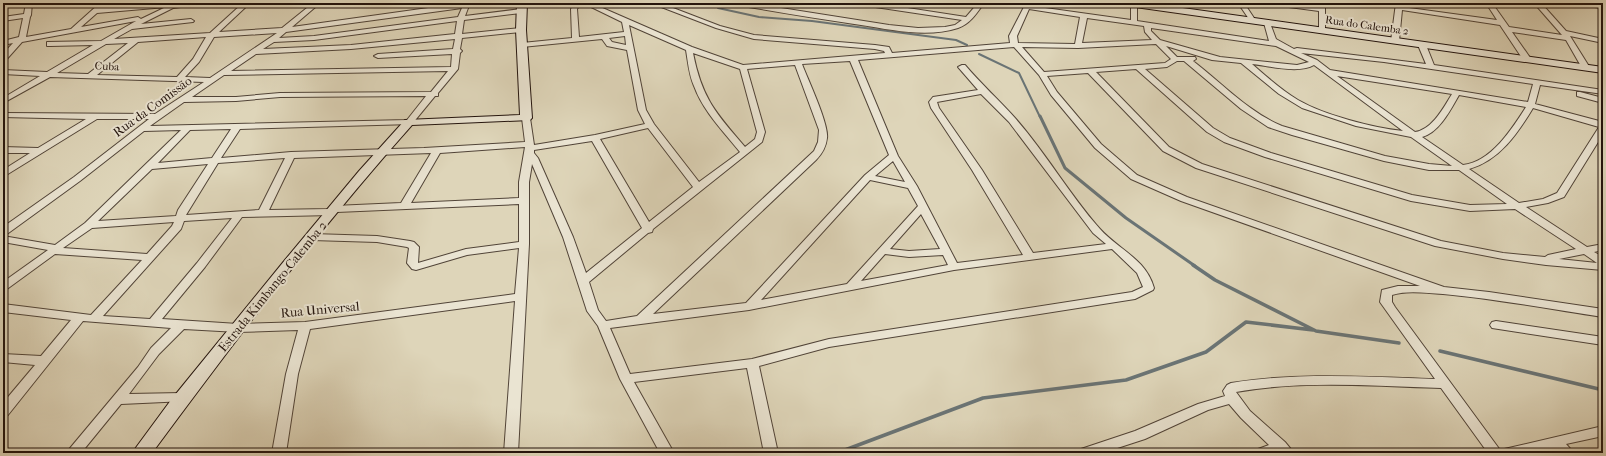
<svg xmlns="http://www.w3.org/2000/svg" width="1606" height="456" viewBox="0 0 1606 456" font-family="'IM FELL French Canon',serif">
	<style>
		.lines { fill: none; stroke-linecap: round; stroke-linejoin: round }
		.stream-far2 { stroke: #6a7475; stroke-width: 2 }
		.stream-far1 { stroke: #6a7475; stroke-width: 3 }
		.stream { stroke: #6a7475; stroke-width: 3.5 }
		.minor-casing { stroke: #514438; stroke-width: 2 }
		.secondary-casing { stroke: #22130d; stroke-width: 2 }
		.minor { fill: #eae4d2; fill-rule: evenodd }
		.secondary { fill: #eae4d2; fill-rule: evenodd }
		.labels { text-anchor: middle; stroke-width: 4; stroke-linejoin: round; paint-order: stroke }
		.far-street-label { font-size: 11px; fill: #22130d; stroke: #eae4d2 }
		.street-label { font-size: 13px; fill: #22130d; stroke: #eae4d2 }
	</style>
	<rect width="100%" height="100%" fill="#ded5b9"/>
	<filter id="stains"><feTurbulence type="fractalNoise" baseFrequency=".005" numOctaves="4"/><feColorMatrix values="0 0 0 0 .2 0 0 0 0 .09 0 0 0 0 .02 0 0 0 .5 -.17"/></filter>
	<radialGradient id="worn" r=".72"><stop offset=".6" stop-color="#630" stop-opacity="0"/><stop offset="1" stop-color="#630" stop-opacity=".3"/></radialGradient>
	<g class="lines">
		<!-- stream-far2 -->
		<path class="stream-far2" d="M718,8L759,17L812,21L956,40L967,45
			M979,54L1019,73L1040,117"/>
		<!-- stream-far1 -->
		<path class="stream-far1" d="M1040,116L1065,168L1126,218L1195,266"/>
		<!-- stream -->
		<path class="stream" d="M1193,265L1215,280L1316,331L1399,343
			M1440,351L1603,390
			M837,453L983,398L1126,380L1206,352L1246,322L1313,330"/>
		<!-- minor casing -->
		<g class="minor-casing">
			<path id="minor" d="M26,3H32L31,15L30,17L26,37L71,29L100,3H107L102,8L162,3H199L196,5L173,8L141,24L191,19L194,21L193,22L132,29L114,39L210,33L243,3H250L219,32L282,28L313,3H320L292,27L464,3H470L465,16L521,9L524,11L521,13L464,20L462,34L521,28L524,30L521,32L462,38L460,49L462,51L460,53L458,69L438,93V96H435L412,124L240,129L221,158L291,152L424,148L525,142L522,118L526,116L530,118L534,145L595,135L645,124L638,110L627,50L607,46L602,39L522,47L518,45L522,43L572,38L571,9L575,3H581L577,9L579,37L624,32L622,22L583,3H591L692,47L743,65L885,53L884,51L875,49L754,39L716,28L651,3H660L720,26L754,35L875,45L889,47L892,53L1010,43L1009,36L1026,3H1032L1031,6L1131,20V4L1137,3V21L1269,41L1264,23L1267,21L1270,23L1276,39L1294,49L1297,48L1426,64L1418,45L1422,43L1426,45L1434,65L1603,90V94L1540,85L1535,104L1603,122V134L1564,197L1548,203L1526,207L1587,247L1603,244V250L1594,252L1603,257V270L1546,265L1503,259L1435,246L1196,168L1163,151L1088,73L1047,76L1057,92L1101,144L1137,175L1187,197L1444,287L1489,292L1603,309V317C1550,309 1497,299 1443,294C1426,293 1408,290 1392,295V302L1395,307L1500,450L1603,426V436L1566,444L1574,453H1558L1552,448L1529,453H1488L1441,388C1373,386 1303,380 1236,392L1250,411L1285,442L1294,453H1256L1258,449L1269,445L1241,418L1229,404L1208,410L1145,439L1102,453H1079L1081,449L1135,431L1198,404L1225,396L1223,391L1227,385L1231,383C1298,372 1367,377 1435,379L1380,302L1382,290L1398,286H1420L1181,201L1131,179L1095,148L1051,95L1039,75L1014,47L858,60L898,156L917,186L957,263L1023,255L972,170L931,108L929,102L933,97L978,90L958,67L962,65H965C981,84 999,100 1015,118C1046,153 1069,194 1100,229C1119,250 1146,259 1154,288L1153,290L1135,299L829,347L759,366L778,453H764L747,368L634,382L674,453H660L620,379L598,326L587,311L563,237L532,164L529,182V244L518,453H504L515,301L310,329L298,374L286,453H272L286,374L298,330L238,332L184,329L159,354L129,394L182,393L186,395L188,398L186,401L121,404L81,453H66L138,367L151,348L171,328L83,321L8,415L3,417V403L35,365L3,362V354L41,356L71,320L3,312V304L91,315L142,260L55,254L7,289L3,291V282L48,250L3,242V236L55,245L85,223L181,130L144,131L80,181L7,234L3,235V227L74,177L149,119H97L3,177V170L30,153H3V147L38,148L86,119L3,117V113L155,114L204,82L50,77L3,103V98L40,76L3,74V70L47,72L93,45L50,46H47V42L101,41L136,21L22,42L6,60H3V54L13,43L3,45V41L19,37L23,18L3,21V17L24,14ZM166,7L141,19L138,17L81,27L97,13ZM462,8L458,17L314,36L279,38L286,32ZM1029,9L1080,17L1075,44L1018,43L1017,36ZM1087,18L1144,26L1145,32L1152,40L1082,43ZM457,21L455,34L351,45L263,49L274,42L314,40ZM629,25L686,50C688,62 689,75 694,86C703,111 723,131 740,152L699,182L654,124L646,110ZM1151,28L1276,46L1309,62L1297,65L1220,57L1160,40L1151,31ZM277,33L210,78L185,77L199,62L214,37ZM625,36L626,45L612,42L609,38ZM206,37L193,59L177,77L97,75L138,42ZM455,39L453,49L378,54L374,56L378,58L452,54L451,67L231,71L256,54L351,49ZM128,43L88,74L57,73L106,44ZM1156,44L1171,59L1165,63L1044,72L1022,47L1078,48ZM1166,46L1212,60L1241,63L1279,94L1302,108L1356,126L1411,137L1452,166L1429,164L1385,156L1282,126C1248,112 1222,83 1193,61L1196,59L1195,57H1177ZM693,53L740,69L757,132L755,139L745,147C716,113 702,99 693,53ZM1301,53L1384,62L1533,84L1528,102L1330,70L1317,60ZM850,61L889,155L865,175L746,303L653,314L816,160C822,154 826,147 827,138C829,124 808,80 802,64ZM1177,61H1184L1241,109L1268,127L1292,135L1384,161L1429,170H1459L1507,204L1470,205L1412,195L1271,153L1230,138L1213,128L1145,69L1167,67ZM1252,64C1269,66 1299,74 1314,65L1403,131C1373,128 1324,115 1298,100C1281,90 1267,77 1252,64ZM795,65L819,130L818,142L814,151L637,316L606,321L598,310L589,282L648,233L652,232L653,229L762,142L765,132L747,69ZM1136,69L1207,132L1224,142L1265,157L1411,201L1470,211L1515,209L1576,249L1548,255L1545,257L1503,253L1441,241L1202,164L1169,147L1096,72ZM448,71L431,92L280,93L236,97H192L224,75ZM1337,76L1452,94C1444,107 1432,130 1415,132ZM981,94L1009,122L1093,233L1106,244L1033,253L982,170L939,108L937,102ZM1459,95L1526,107C1512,129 1491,162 1463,165L1422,137C1439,133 1451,109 1459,95ZM426,96L407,120L150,126L184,102L236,101L280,97ZM1533,108L1599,127L1557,193L1543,199L1519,203L1469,169C1499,161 1518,133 1533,108ZM648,128L693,187L649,222L600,139ZM231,129L212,158L158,163L190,130ZM592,141L642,228L586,273L573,237L538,158L534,153V150ZM525,147L519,182V198L411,203L440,153ZM431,153L401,203L334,206L329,209L269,210L294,158ZM285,158L259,210L186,215L218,163ZM893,161L905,182L875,176ZM208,164L178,210L176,216L98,221L152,169ZM870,180L908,188L918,206L847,284L761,300ZM519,204V242L466,249L418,263L419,247L414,242L410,241L377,236L312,234L307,237L312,240L377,242L407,247L409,248L407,263L412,269L416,270L467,255L519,248L515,294L305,322L238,324L162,319L205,267L242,217L332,215L337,212ZM921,214L940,249L909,251L890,249ZM232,218L197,263L150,319L103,316L181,229L184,221ZM174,222L172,226L147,254L63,248L92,228ZM1112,249L1137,273L1143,287L1132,292L829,339L752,359L630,374L610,328L749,310L954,270ZM885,254L909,257L943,255L948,265L861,281ZM1584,254L1597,263L1559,259Z
				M734,3H749L889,25L918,28L945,27L955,25L962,20L862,5L859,3H875L966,17L978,3H984C977,13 970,24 958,28C927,38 893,30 861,25C820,19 778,12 737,5Z
				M1238,3H1244L1256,21L1255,22H1251Z
				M1271,3H1289L1319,7V3H1325V30L1322,32L1319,30V11L1274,5Z
				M1396,3H1402V7L1497,20L1486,3H1492L1509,27L1562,35L1534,3H1541L1566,31L1603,39V43L1570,36L1590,68L1586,70L1582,68L1566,40L1512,32L1531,59L1527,61H1524L1500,25L1402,10L1399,41L1395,43L1391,41Z
				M1575,3L1603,4V8L1578,5Z
				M1577,92H1580L1603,98V103L1577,96Z
				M1496,321L1603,337V345L1492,328L1490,325L1492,322Z"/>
		</g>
		<!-- secondary casing -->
		<g class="secondary-casing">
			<path id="secondary" d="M517,3H527L526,30L532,118L530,120L412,125C320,228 234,342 152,453H132L171,400L285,260L359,171L405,120L520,115L516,30Z
				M1123,3H1147L1603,67V73L1128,6Z"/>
		</g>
		<!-- minor -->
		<use href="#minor" class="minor"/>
		<!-- secondary -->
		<use href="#secondary" class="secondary"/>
	</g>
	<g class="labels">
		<!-- far-street labels -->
		<g class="far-street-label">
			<text transform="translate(1367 25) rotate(8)" y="4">Rua do Calemba 2</text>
			<text transform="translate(107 66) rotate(3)" y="4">Cuba</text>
		</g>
		<!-- street labels -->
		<g class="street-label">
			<text transform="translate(152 106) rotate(-36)" y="5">Rua da Comissão</text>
			<text transform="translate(272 286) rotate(-51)" y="5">Estrada Kimbango-Calemba 2</text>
			<text transform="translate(320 309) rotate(-5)" y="5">Rua Universal</text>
		</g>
	</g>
	<!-- margin -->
	<rect width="1606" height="456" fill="none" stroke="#ded5b9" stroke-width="16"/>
	<rect x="4" y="4" width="1598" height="448" fill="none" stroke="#22130d" stroke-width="2"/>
	<rect x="8" y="8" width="1590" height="440" fill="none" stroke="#22130d"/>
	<rect width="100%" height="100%" filter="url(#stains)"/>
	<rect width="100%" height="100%" fill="url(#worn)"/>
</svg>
